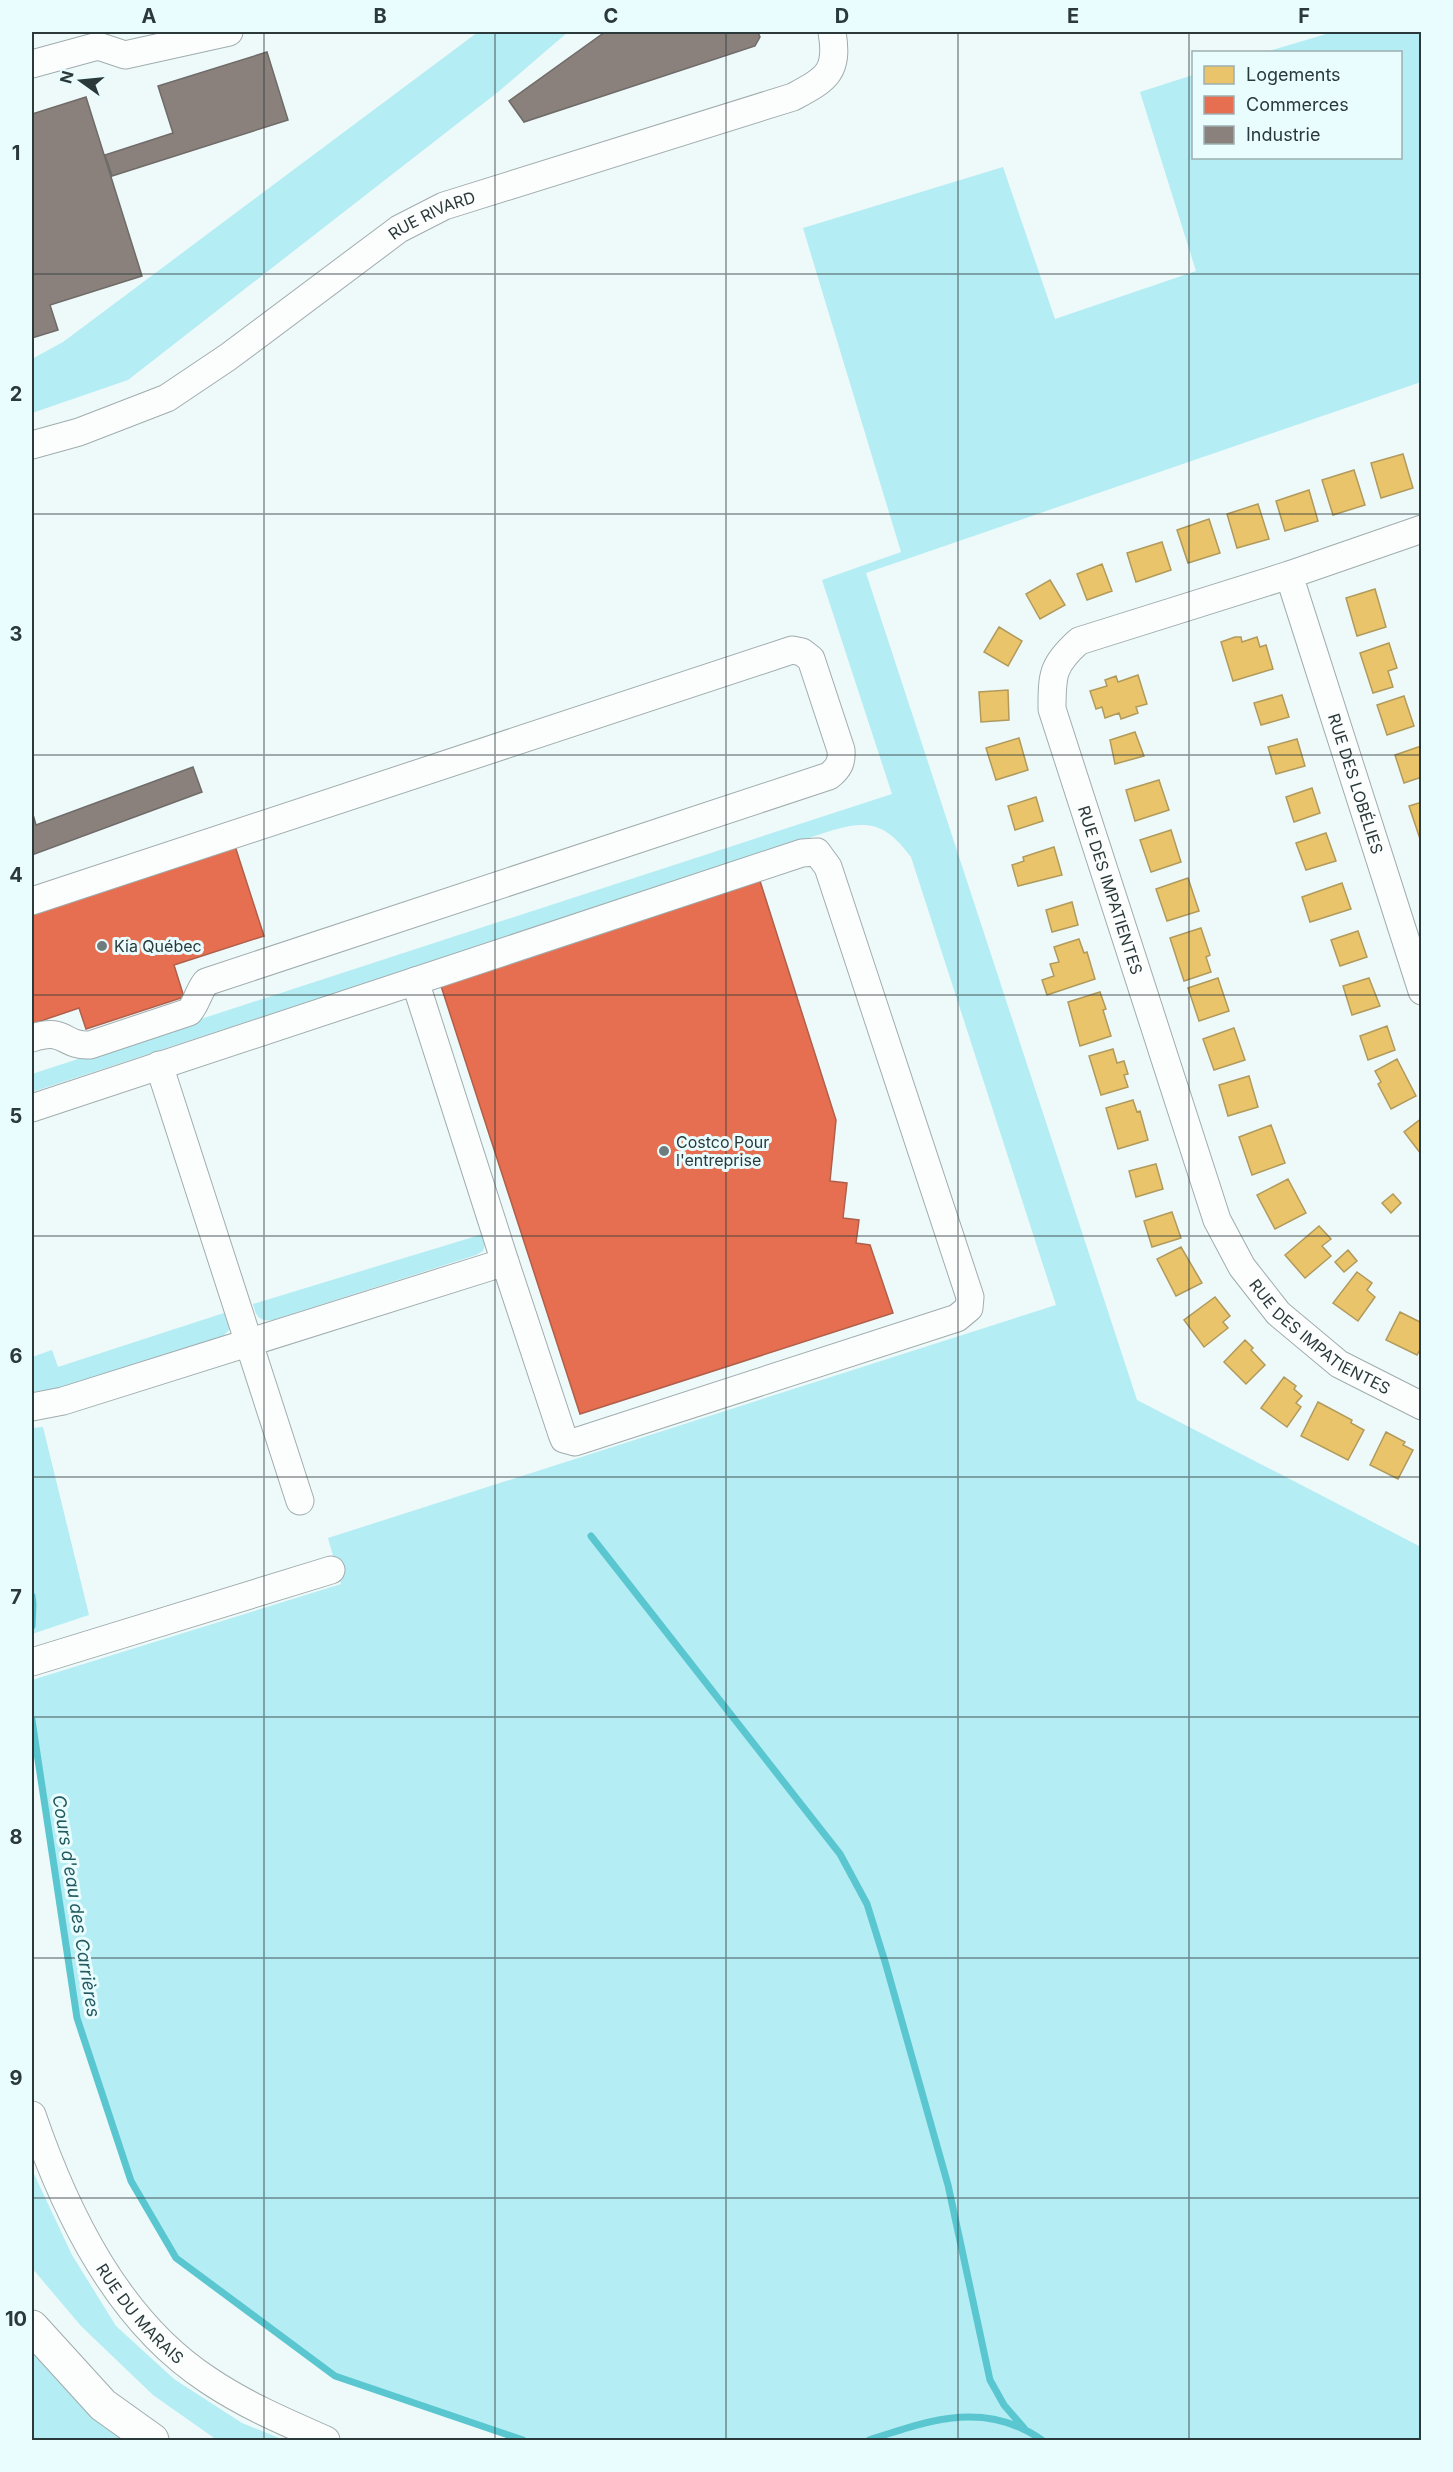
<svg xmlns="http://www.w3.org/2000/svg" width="1453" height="2472" viewBox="0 0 1453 2472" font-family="Inter,sans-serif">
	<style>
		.green { fill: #b4edf3 }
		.homes { fill: #e9c46a; stroke: #b09a5c; stroke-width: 1.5 }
		.shops { fill: #e76f51; stroke: #af5f4a; stroke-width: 1.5 }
		.industry { fill: #8a817c; stroke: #6e6b68; stroke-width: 1.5 }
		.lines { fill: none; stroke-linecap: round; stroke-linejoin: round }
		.stream { stroke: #5ac7d0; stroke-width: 7 }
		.minor-casing { stroke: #a1acad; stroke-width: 29 }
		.highway-casing { stroke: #a1acad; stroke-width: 35 }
		.minor { stroke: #fcfefe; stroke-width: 27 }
		.highway { stroke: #fcfefe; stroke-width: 33 }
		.grid { fill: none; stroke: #2b393a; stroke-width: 1.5; stroke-opacity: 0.55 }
		.poi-dot { fill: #6f7c7d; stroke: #e9fdff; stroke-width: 2 }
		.labels { text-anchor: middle; stroke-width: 6; stroke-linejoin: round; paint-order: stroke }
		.street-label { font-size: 16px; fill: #2b393a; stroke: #e9fdff }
		.poi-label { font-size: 16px; fill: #2b393a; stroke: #e9fdff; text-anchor: start }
		.water-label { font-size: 18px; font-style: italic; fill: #225a5f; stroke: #e9fdff }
		.neatline { fill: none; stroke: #2b393a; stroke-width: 2 }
		.grid-label { font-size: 20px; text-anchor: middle; font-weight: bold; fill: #2b393a }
	</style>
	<rect width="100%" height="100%" fill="#eef9fa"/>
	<!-- green -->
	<path class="green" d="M478,32H568L498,92L128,380L32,413V359L63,342Z
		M1333,32H1421V382L866,573L1137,1400L1421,1547V2440H523L335,2376L176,2258L131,2181L77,2018L38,1768L32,1720V1680L341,1584L328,1538L1056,1305L911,857C887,825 871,819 833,830L32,1092V1074L892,794L822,580L901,552L803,228L1003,167L1055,319L1196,271L1140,92L1193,75L1194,158H1400V52H1266Z
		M483,1234L485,1244L483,1251L476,1255L273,1320C259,1322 256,1316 253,1304Z
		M227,1312L230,1329L220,1339L62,1388L32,1392V1357L52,1350L58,1367Z
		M43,1427L89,1615L32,1634V1428Z
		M34,2174L72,2255L116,2326L174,2379L242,2423L284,2440H217L153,2395L81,2326L32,2268V2176Z
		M32,2347L125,2440H32Z"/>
	<!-- homes -->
	<path class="homes" d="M1403,454L1413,488L1381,498L1371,463Z
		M1354,470L1365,505L1333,515L1322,480Z
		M1309,490L1318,521L1285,531L1276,501Z
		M1258,504L1269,539L1237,548L1227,514Z
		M1209,519L1220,553L1188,563L1177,530Z
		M1162,542L1171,570L1136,582L1127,553Z
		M1102,564L1112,591L1087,600L1077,574Z
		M1050,580L1065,605L1040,619L1026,594Z
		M1375,589L1386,627L1357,636L1346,598Z
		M999,627L1022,641L1008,666L984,652Z
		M1235,637H1241L1242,642L1257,637L1260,647L1266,645L1273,669L1233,681L1221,642Z
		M1389,643L1397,668L1388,671L1393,687L1373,693L1360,653Z
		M1138,675L1147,704L1136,707L1138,713L1121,719L1119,713L1105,718L1102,707L1096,709L1090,691L1107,686L1105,680L1116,676L1118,682Z
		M1008,690L1009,720L981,722L979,692Z
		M1282,695L1289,717L1261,725L1254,703Z
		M1404,696L1414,726L1387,735L1377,705Z
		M1135,732L1144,756L1115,764L1110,740Z
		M1019,738L1028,770L996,780L986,748Z
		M1297,739L1305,766L1276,774L1268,747Z
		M1421,746L1422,777L1404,783L1395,755Z
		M1159,780L1169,810L1135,821L1126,790Z
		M1312,788L1320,813L1294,822L1286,797Z
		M1036,797L1043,821L1015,830L1008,806Z
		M1422,802V838L1420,839L1409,806Z
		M1171,830L1181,862L1151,872L1140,840Z
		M1326,833L1336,861L1306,870L1296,843Z
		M1054,847L1062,875L1018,886L1012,865L1024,861L1023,857Z
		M1188,878L1199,911L1167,921L1156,889Z
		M1342,883L1351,909L1310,922L1302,897Z
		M1072,902L1078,925L1052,932L1046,910Z
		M1201,928L1210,955L1206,957L1211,972L1184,981L1170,938Z
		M1358,931L1367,957L1340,966L1331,940Z
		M1079,939L1084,953L1087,952L1095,979L1047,995L1042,980L1054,976L1050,964L1059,962L1054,947Z
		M1218,978L1229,1011L1199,1021L1188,988Z
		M1369,978L1380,1006L1352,1015L1343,986Z
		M1100,992L1106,1009L1103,1010L1111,1036L1080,1046L1068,1002Z
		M1387,1026L1395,1050L1368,1060L1360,1036Z
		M1234,1028L1245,1060L1214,1070L1203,1039Z
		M1113,1049L1117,1063L1124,1061L1128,1074L1124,1075L1128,1087L1101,1095L1089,1056Z
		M1397,1059L1416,1096L1391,1109L1378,1084L1381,1082L1375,1071Z
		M1249,1076L1258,1107L1228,1116L1219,1085Z
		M1133,1100L1137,1112L1140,1111L1148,1140L1118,1149L1106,1108Z
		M1422,1118V1154H1421L1404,1132Z
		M1271,1125L1285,1163L1252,1175L1239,1137Z
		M1156,1164L1163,1189L1136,1197L1129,1171Z
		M1288,1179L1306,1213L1275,1229L1257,1195Z
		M1393,1194L1401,1203L1391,1213L1382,1203Z
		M1172,1212L1181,1238L1152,1247L1144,1221Z
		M1319,1226L1331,1239L1322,1246L1331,1256L1305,1278L1285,1255Z
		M1181,1247L1202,1283L1176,1296L1157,1259Z
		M1348,1250L1357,1261L1344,1272L1335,1262Z
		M1357,1272L1372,1283L1367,1290L1375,1297L1358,1321L1333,1303Z
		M1215,1297L1230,1316L1223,1322L1228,1328L1204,1347L1184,1320Z
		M1400,1312L1422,1323V1346L1417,1355L1386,1340Z
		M1245,1340L1253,1348L1251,1350L1265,1365L1246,1384L1224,1362Z
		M1284,1377L1296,1386L1294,1389L1302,1396L1296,1403L1301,1407L1287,1427L1261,1408Z
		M1318,1402L1352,1420L1351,1423L1364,1430L1348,1460L1301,1436Z
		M1386,1432L1405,1442L1403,1445L1413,1450L1398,1479L1370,1465Z"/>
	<!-- shops -->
	<path class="shops" d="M235,846L264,936L174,965L184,997L86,1029L79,1008L32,1024V912Z
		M760,881L836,1120L830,1181L847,1183L843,1218L859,1220L856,1243L870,1245L893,1313L580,1414L441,986Z"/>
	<!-- industry -->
	<path class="industry" d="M605,32H758L760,37L755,46L524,122L509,101Z
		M267,52L288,120L112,176L105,155L173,133L158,86Z
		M86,97L142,276L50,305L58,330L32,338V114Z
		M193,767L202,792L32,855V811L36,825Z"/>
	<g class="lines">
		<!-- stream -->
		<path class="stream" d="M591,1536L840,1854L867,1904L886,1965L948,2185L990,2380L1004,2405L1024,2428
			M32,1596L33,1604L32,1626
			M32,1720L77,2018L131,2181L176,2258L335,2376L523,2440
			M869,2440C930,2420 985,2400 1042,2440"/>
		<!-- minor casing -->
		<g class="minor-casing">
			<g id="minor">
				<path d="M32,64L98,46L125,55L229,32"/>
				<path id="s1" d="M32,445L79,432L167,398L228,357L399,229L444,206L793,97C826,79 839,73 832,32"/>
				<path id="s2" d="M1422,529L1289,575L1079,641C1052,665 1052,675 1052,709L1217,1220L1242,1267L1278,1313L1339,1364L1422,1406"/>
				<path id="s3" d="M1289,575L1422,991"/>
				<path d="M32,901L792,650L802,652L811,659L841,750C842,762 839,768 829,776L206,982C198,992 197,1003 189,1012L90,1045C61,1046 67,1027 32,1038"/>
				<path d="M159,1065L300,1501"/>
				<path d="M32,1108L802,853L817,852L828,867L970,1297L969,1308L957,1318L575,1442L564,1439L562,1434L505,1262"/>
				<path d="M32,1407L63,1401L505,1262L415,981"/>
				<path d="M32,1662L331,1570"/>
				<path id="s4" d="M32,2115C66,2214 118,2321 208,2380C245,2405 285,2422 326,2440"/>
			</g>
		</g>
		<!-- highway casing -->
		<g class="highway-casing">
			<path id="highway" d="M32,2327L103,2405L152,2440"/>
		</g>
		<!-- minor -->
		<use href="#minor" class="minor"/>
		<!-- highway -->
		<use href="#highway" class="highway"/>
	</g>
	<!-- grid -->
	<path class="grid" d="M264,32V2440M495,32V2440M726,32V2440M958,32V2440M1189,32V2440M32,274H1422M32,514H1422M32,755H1422M32,995H1422M32,1236H1422M32,1477H1422M32,1717H1422M32,1958H1422M32,2198H1422"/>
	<!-- markers -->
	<g class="poi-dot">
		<circle cx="102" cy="946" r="6"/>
		<circle cx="664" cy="1151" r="6"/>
	</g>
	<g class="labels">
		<!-- street labels -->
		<g class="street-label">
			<text dy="6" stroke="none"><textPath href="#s1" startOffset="466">RUE RIVARD</textPath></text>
			<text dy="6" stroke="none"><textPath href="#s3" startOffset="219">RUE DES LOBÉLIES</textPath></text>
			<text dy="6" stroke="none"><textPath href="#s2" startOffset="628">RUE DES IMPATIENTES</textPath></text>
			<text dy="6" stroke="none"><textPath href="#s2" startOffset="1134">RUE DES IMPATIENTES</textPath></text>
			<text dy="6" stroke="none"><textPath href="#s4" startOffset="228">RUE DU MARAIS</textPath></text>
		</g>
		<!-- poi labels -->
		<g class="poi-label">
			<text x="114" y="952">Kia Québec</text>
			<text x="676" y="1148">Costco Pour<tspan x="676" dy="18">l'entreprise</tspan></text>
		</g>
		<!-- water labels -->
		<g class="water-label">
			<text transform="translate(76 1906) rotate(81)" y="6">Cours d'eau des Carrières</text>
		</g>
	</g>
	<!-- border -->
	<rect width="1453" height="2472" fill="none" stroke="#e9fdff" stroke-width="66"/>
	<!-- legend -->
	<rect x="1192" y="51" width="210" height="108" fill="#e9fdff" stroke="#9dafb0" stroke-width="1.5"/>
	<rect x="1204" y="66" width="30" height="18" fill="#e9c46a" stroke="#9dafb0" stroke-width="1.5"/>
	<text x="1246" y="81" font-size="18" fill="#2b393a">Logements</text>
	<rect x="1204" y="96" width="30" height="18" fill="#e76f51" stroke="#9dafb0" stroke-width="1.5"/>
	<text x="1246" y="111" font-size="18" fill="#2b393a">Commerces</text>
	<rect x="1204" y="126" width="30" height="18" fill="#8a817c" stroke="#9dafb0" stroke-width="1.5"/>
	<text x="1246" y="141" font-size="18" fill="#2b393a">Industrie</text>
	<!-- north arrow -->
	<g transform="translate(81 81) rotate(285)" stroke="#e9fdff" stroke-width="4.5" paint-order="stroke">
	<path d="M0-4.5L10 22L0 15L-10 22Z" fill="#2b393a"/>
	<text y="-9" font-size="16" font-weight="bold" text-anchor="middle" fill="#2b393a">N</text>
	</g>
	<rect x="33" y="33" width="1387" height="2406" class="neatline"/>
	<g class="grid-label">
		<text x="149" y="23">A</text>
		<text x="380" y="23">B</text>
		<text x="611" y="23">C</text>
		<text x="842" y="23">D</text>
		<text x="1073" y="23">E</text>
		<text x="1304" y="23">F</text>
		<text x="16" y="160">1</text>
		<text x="16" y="401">2</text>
		<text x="16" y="641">3</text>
		<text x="16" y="882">4</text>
		<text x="16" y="1123">5</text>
		<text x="16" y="1363">6</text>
		<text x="16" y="1604">7</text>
		<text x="16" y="1844">8</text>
		<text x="16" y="2085">9</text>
		<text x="16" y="2326">10</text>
	</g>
</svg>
